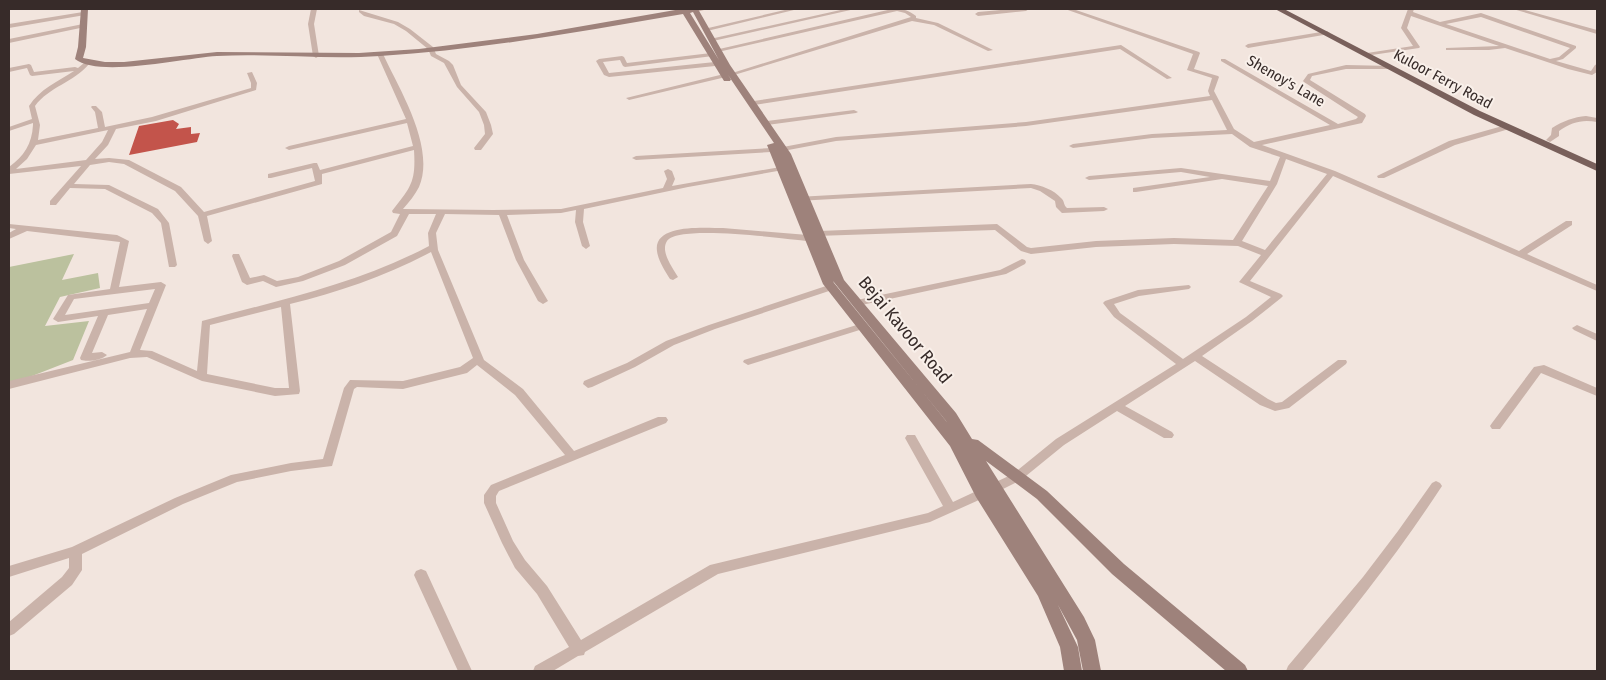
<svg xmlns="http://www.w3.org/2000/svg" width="1606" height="680" viewBox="0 0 1606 680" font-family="'Fira Sans Condensed',sans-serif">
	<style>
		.green { fill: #bbc19e }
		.building { fill: #c3544b }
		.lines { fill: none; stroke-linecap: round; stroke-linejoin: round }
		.street { fill: #cab3aa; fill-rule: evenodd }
		.secondary { fill: #9e827b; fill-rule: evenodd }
		.primary { fill: #79605b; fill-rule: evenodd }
		.labels { text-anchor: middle; stroke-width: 4; stroke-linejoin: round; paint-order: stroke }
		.far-street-label { font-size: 15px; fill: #372b29; stroke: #f9f0ea }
		.street-label { font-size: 18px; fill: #372b29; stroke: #f9f0ea }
	</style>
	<rect width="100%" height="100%" fill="#f2e5de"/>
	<!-- green -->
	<path class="green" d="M74,254L62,280L98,273L100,288L60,297L45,326L89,321L73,360L9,385V267Z"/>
	<!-- building -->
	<path class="building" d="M173,120L179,124L176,129L191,127V134L200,133L197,142L129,155L139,126Z"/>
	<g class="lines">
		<!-- street -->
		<path class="street" d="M311,9H317L314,24L319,56L316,58L313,56L308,24Z
			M694,9H708L696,12L693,10Z
			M789,9H798L707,31L704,29Z
			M845,9H855L713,41L710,39Z
			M892,9C902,8 908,10 916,16V18L938,23L993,50L988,51L934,25L912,21L734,75L729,74L911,17L905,13L897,11L718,52L715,50Z
			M1012,9H1029L1026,11L978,16L975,14L978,12Z
			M1065,9H1073L1199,52L1200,53L1194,69L1218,76L1219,77L1214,91L1234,129L1254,142L1330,125L1221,61V59H1225L1338,124L1356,119L1358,117L1304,82L1303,81L1308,74L1346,65L1392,66L1393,67L1390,69H1346L1312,76L1310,80L1365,114L1366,116L1362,123L1262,145L1335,171L1519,251L1566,221H1572V225L1527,254L1597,285V291L1333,176L1250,281L1281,294L1283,296L1281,298L1252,321L1202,356L1268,399L1276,403L1282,402L1338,360H1346L1347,362L1346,364L1289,408L1275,411L1260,405L1195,361L1125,406L1172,432L1174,435L1172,438H1164L1117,411L1064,445L1021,480L999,491L930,522L718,574L585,652L584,655L578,656L553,671H533L535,666L569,647L537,594L515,568L502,543L484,503V495L491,485L565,455L515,395L477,365L467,373L403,389L357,387L354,389L332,466L291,471L237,482L183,504L82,554V570L72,585L14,634L9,636V622L62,577L69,568V558L9,577V566L72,547L175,498L231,475L291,463L323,459L344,388L350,380L403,381L460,367L473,358L431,252C386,276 339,292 290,304L300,391L299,394L275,396L202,381L147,357L130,358L9,389V381L130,352L147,309L108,315L92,353L102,352L107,355C102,360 88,362 81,360L80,358L98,316L58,322L53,319L68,295L110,289L120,242L27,231L9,239V233L16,229L9,228V224L117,235L129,241L119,287L161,282L166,285L140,350L152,351L197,371L202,321C280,300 357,284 429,246L428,233L436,214H409L397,236L345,265L303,281L276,287L263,281L247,285L242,282L232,256L233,254H239L250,278L264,275L277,281L298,277L339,261L391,232L400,214L393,213L392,211C411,187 416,182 414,150L322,174V184L207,216L212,241L208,244L204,241L198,216L175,191L124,164L109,162L90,165L74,184L109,185L158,209L169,223L177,265L175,267H169L161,223L152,213L105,189L70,188L56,205H50V201L81,166L9,174V167C24,156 32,144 33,125V123L9,131V127L32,119L29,106C40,89 57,82 74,71L32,76L30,75L27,68L9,72V68L29,64L31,65L34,72L75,67L78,68L84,63L89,64C74,82 49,87 35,106L40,125L38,140L98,128L95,112L91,107L92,106H96L102,112L105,127L152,117L251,88V83L247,73L252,72L257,83L256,90L156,121L116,129L108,145L95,159L109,158L129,160L181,187L204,212L315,181L312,168L271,178H268V174L314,163H317L320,170L413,146L407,123L289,150L285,148L289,146L406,119L377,54L380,52L383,54C399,89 436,147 419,187C415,195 409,202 403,209L493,210L561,209L663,188L667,179L664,171L668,169L672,171L675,179L672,186L786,166L787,168L783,170L688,187L584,209L583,222L590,246L586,249L582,246L575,222L576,210L561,213L507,215L524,260L548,301L543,304L538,301L516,260L499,215L445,214L436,233L438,250L484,360L523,389L574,451L658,417H666L668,420L666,423L499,491L496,496V503L513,541L525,560L547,586L581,640L710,565L928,513L943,506L905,438L907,435H915L953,502L1013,474L1056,439L1176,364L1114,317L1103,303L1105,301L1138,290L1189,285L1191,287L1189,289L1139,296L1114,304L1120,313L1183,359L1246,317L1271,297L1239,282L1261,255L1238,246L1174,244L1096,247L1031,254L1021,251L995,230L816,236L815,234L816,232L819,231L997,224L1027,247L1031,248L1096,241L1174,238L1233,240L1268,186L1222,179L1136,192H1133V188L1210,177L1181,172L1089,180L1085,178L1089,176L1181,168L1270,181L1280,157L1250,147L1232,134L1152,138L1073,148L1069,146L1073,144L1152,134L1227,130L1212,100L1026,126L836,141L783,151L779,149L783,147L836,137L1026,122L1210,96L1208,91L1212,78L1187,70L1193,54ZM108,130L102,142L86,160L16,169L27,159L36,145ZM1286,159L1327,174L1265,250L1242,241L1277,184ZM155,289L149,303L65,315L74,299ZM281,307L289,388H275L207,374L210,325Z
			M1408,9H1414L1413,12L1440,22L1481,13L1576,46V48L1563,59L1556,61L1591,71L1595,65L1597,64V72L1592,75L1568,69L1505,48L1489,50H1446V48L1499,46L1411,16L1407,28L1420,47L1419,48L1365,56L1364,55L1367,53L1413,46L1401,28ZM1481,17L1570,48L1559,57L1550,59L1446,24Z
			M1513,9H1521L1597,30V34Z
			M359,10L398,22L410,29L433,47L436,54L449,61L453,65L461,85L486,112L491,125L493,134L481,150H475L474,148L485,134L484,125L479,112L457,87L444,63L431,56L428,49L406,31L394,24L364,16L359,12Z
			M83,12L86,14L85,15L9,28V24Z
			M83,24L86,26L85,27L9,43V39Z
			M1327,31L1330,33L1329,34L1248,48L1245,46L1248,44Z
			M1121,45L1172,78L1167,79L1120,49L754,105L751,103L754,101Z
			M711,53L714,55L713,56L625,67L623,66L620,60L603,62L609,73L715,62L718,64L715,66L609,77L604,75L596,61L599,59L622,56L624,57L627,63Z
			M724,74L726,75V77L629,100L626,98Z
			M854,110L858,112L856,113L767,125L763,123L767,121Z
			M1586,116L1597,118V122C1583,119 1571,122 1559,131V136L1550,142L1546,140L1551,135L1552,128C1563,121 1574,117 1586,116Z
			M1506,125H1509V129L1455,145L1384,178H1378L1377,176L1449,141Z
			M772,148L779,150V154L771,152L636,160L632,158L636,156Z
			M1031,184C1041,185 1054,190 1061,198C1065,201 1063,205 1067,208L1104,207L1108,209L1104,211L1062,213L1056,207L1055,201L1040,191L1031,188L797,201L793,199L797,197Z
			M723,228L808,235L812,238L808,241C786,239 678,224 667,241C660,252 673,268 678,277L673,280L670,279C665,271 658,260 657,251C653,223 706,228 723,228Z
			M1022,259L1025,260L1026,262L1025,264L1006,274L857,306L852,303L857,300L1000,270Z
			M832,284L835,285L837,287L835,289L715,329L674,345L635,367L592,387L588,388L583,384L584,381L627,363L666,341L709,325Z
			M863,323L868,326L866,328L748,365L743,362L744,360Z
			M1577,325L1597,334V341L1574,330L1572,328Z
			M1544,365L1597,388V396L1541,373L1500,429H1492L1490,426L1492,423L1534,367Z
			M1436,481L1440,483L1442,486L1440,489C1398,553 1351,613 1302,671H1286L1288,666L1363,577L1398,531L1432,483Z
			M421,569L426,571L472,671H458L414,575L416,571Z"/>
		<!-- secondary -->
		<path class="secondary" d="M81,9H88L86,47L83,58L105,62H124L217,52L359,53L419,49L537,34L681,9H698L730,65L791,154L844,280L956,413L972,439L978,440L1047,491L1124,564L1245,665L1248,671H1226L1112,574L1037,499L986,461L1084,617L1095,640L1101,671H1083L1077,640L1058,605L1078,647L1082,671H1064L1060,647L1038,596L976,497L950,446L823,284L767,145L774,143L728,75L731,79L730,81H724L683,14C582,31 482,50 380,56C325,60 271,53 217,56C185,58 98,78 75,59L78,47ZM693,12L719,60L690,13ZM833,281L946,421L947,422L834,283Z"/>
		<!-- primary -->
		<path class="primary" d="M1275,9H1284L1480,111L1597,164V171L1474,115Z"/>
	</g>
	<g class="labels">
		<!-- far-street labels -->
		<g class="far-street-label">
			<text transform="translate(1443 79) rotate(28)" y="5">Kuloor Ferry Road</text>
			<text transform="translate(1286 81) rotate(30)" y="5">Shenoy's Lane</text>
		</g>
		<!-- street labels -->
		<g class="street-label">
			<text transform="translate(905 330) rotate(50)" y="6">Bejai Kavoor Road</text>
		</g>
	</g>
	<!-- border -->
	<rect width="1606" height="680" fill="none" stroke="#372b29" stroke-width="20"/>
</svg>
